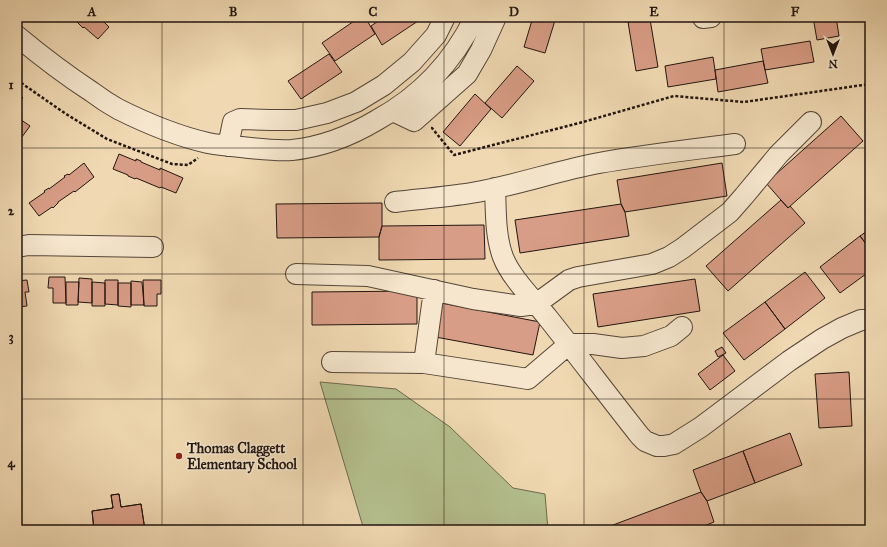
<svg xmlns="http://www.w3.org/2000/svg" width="887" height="547" viewBox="0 0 887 547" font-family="'IM FELL Great Primer',serif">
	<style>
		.green { fill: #b5c08f; stroke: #6b6a50 }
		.building { fill: #d89d86; stroke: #211510 }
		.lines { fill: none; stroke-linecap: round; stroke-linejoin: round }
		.minor-casing { stroke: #554638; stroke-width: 22 }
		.path { stroke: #211510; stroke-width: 2.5; stroke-dasharray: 3 2; stroke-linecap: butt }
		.minor { stroke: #f5e6cd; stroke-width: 20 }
		.grid { fill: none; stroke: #211510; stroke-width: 1; stroke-opacity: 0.55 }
		.poi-dot { fill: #8f2418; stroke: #f5e6cd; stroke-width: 1.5 }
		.labels { text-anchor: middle; stroke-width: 3; stroke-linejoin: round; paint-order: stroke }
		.poi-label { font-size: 14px; font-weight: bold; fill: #211510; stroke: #f5e6cd; text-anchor: start }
		.neatline { fill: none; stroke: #211510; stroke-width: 1.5 }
		.grid-label { font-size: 13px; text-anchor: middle; font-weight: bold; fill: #211510 }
	</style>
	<rect width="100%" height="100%" fill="#f0d9b2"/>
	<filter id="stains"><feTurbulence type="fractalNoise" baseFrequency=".005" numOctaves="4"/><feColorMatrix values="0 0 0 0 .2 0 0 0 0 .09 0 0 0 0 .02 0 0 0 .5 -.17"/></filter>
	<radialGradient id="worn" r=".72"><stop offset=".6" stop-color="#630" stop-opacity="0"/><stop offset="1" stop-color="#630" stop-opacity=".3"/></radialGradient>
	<!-- green -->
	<path class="green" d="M320,382L396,389L450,427L513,488L545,494L548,530H364Z"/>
	<!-- building -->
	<path class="building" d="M72,17H99L109,27L98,39L84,27L83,28Z
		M360,17H365L375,34L335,61L322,43Z
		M384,17H424L382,45L371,26Z
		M533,17H556L545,53L524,47Z
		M640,17H662L640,20Z
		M813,17H836L839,36L817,40Z
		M650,19L658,67L636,71L628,22Z
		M810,41L814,62L765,70L761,49Z
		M329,54L342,72L301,99L288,81Z
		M713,57L715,70L716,79L668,87L665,66Z
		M763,61L768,83L718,92L715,70Z
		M517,66L534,81L502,118L485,103Z
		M17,92L23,98L17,104Z
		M475,94L491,109L460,146L443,132Z
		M841,116L863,141L788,208L766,183Z
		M17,117L30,126L19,141L20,142L17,146Z
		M119,154L136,161V159L141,161V162L160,170V168L183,178L176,193L161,187L160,188L136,178L135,179L128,176V175L113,169Z
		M84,163L94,177L75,192L74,191L58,202V203L53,208L52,207L39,216L29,203L45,192L44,191L49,188V189L65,177L64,176L68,174L69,175Z
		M722,163L727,196L625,212L621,204L617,180Z
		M781,200L788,208L790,206L805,223L728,291L706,266Z
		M382,203V226L379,237L277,238L276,204Z
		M621,204L625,212L629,236L520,253L515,220Z
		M484,225L485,259L379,260V237L382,226Z
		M870,229V249L860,236Z
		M860,236L870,249V271L840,293L820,267Z
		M805,272L825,298L785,329L765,302Z
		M49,277H65L66,303H53V288H48Z
		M79,278L92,279V303L78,302Z
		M695,279L700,311L598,327L593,294Z
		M27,280L29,292H25L27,306L17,307V281Z
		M105,280H118V305L105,304Z
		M143,280H161V294H157V306H144Z
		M131,281L142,282L144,305H131Z
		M66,282H79L78,305H66Z
		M92,282L105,283V306H92Z
		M118,283H131V307L118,306Z
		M417,291V324L312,325V292Z
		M436,302L540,322L533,355L430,336Z
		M765,302L785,329L744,360L723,333Z
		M722,347L726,353L718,357L715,351Z
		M723,355L735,371L710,390L698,374Z
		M849,372L852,426L819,428L815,374Z
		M790,433L802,465L755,483L743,451Z
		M743,451L755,483L707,501L701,492L693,470Z
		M701,492L707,501L714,522L694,530H605V528Z
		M119,494L121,507L141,504L145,530H94L92,511L113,508L111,495Z
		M119,494L121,507L141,504L145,530H94L92,511L113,508L111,495Z"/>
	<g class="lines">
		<!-- minor casing -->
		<g class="minor-casing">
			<path id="minor" d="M703,17V18L711,17
				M17,36C41,56 66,75 92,92C100,98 109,104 118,109C146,123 177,136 208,143C218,145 230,146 241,147C258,149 275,151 292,150C321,147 352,135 377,120C421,96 453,62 475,17
				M393,111L414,121L467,74L481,50L496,17
				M228,146L233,122L240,119L270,120H296L327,113L356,102L384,85L412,62L436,35L445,17
				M495,188C496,210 495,236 503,257C511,278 534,300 548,318C579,357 609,397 640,436L645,441L657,446H664L674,444L701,427L789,361L822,339L842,328L861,320H870
				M395,202C420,199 446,197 471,193C514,186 556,171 599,163C644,155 689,150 735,144
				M17,247L29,245L153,247
				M296,274L368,276L473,299L521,306L536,304L569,280L578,277L652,264L669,257L683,248L730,212L744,196L779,154L811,122
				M332,362L424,363L528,379L569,344H593L622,348L644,346L671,336L682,327
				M424,363L434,290"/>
		</g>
		<!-- path -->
		<path class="path" d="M17,80L66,114L107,139L172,164L188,165L198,158
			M431,128H432L454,155L583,122L674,96L744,102L870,84"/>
		<!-- minor -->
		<use href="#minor" class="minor"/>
	</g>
	<!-- grid -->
	<path class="grid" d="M162,17V530M303,17V530M444,17V530M584,17V530M724,17V530M17,148H870M17,274H870M17,399H870"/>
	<!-- markers -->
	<circle class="poi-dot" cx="179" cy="456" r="4"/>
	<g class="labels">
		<!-- poi labels -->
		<g class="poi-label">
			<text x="187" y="453">Thomas Claggett<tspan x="187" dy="16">Elementary School</tspan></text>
		</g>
	</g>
	<!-- margin -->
	<rect width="887" height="547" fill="none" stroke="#f0d9b2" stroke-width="44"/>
	<!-- north arrow -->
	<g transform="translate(833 54) rotate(180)" stroke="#f5e6cd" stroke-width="3" paint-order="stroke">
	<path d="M0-3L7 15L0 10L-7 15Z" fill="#211510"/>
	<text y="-6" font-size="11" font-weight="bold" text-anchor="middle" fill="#211510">N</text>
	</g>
	<rect x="22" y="22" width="843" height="503" class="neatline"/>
	<g class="grid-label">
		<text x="92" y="16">A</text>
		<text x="233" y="16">B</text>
		<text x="373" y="16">C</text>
		<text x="514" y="16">D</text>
		<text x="654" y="16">E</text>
		<text x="795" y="16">F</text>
		<text x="11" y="89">1</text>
		<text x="11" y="215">2</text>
		<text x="11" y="341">3</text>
		<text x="11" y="467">4</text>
	</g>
	<rect width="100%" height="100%" filter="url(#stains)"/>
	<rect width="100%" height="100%" fill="url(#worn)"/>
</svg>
